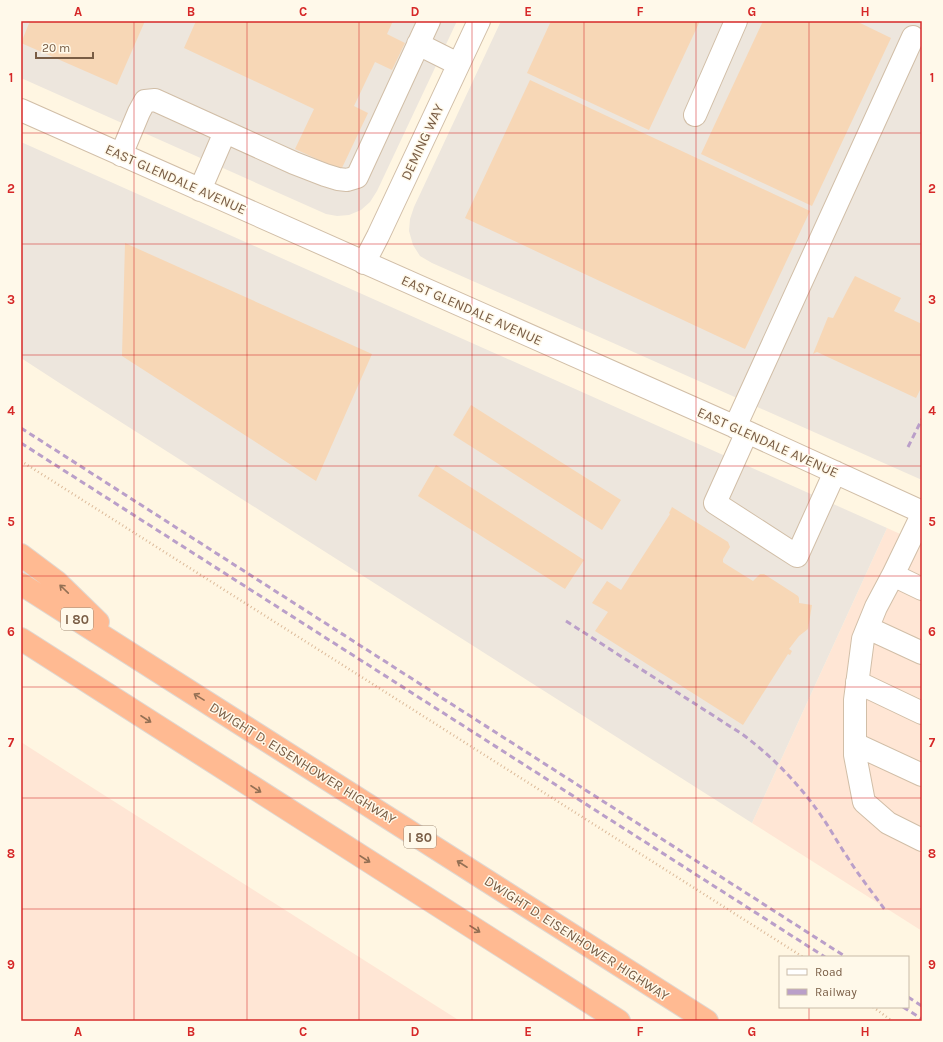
<svg xmlns="http://www.w3.org/2000/svg" width="943" height="1042" viewBox="0 0 943 1042" font-family="Karla,sans-serif">
	<style>
		.commercial { fill: #ffe6d5 }
		.industrial { fill: #ede6dd }
		.building { fill: #f7d7b6 }
		.lines { fill: none; stroke-linecap: round; stroke-linejoin: round }
		.minor-casing { stroke: #d1bea7; stroke-width: 24 }
		.highway-casing { stroke: #dfd8d2; stroke-width: 24 }
		.path { stroke: #dcba99; stroke-width: 2.5; stroke-dasharray: 1 3; stroke-linecap: butt }
		.minor { stroke: #fff; stroke-width: 22 }
		.highway { stroke: #ffba92; stroke-width: 22 }
		.rail { stroke: #ba9fc9; stroke-width: 3; stroke-dasharray: 6 4; stroke-linecap: butt }
		.oneway { stroke: #947054 }
		.grid { fill: none; stroke: #d62828; stroke-width: 1; stroke-opacity: 0.55 }
		.labels { text-anchor: middle; stroke-width: 3; stroke-linejoin: round; paint-order: stroke }
		.shield { fill: #fff9ea; stroke: #a18c76; stroke-width: 1 }
		.shield-label { font-size: 13px; font-weight: bold; fill: #795d45 }
		.street-label { font-size: 14px; fill: #795d45; stroke: #fff9ea }
		.neatline { fill: none; stroke: #d62828; stroke-width: 1.5 }
		.grid-label { font-size: 13px; text-anchor: middle; font-weight: bold; fill: #d62828 }
	</style>
	<rect width="100%" height="100%" fill="#fff6e2"/>
	<!-- commercial -->
	<path class="commercial" d="M887,528L922,544V931L752,823Z
		M21,742L74,776L460,1021H21Z"/>
	<!-- industrial -->
	<path class="industrial" d="M21,21H457L377,191L370,202L361,210L349,215L337,216L326,214L21,78Z
		M501,21H922V480L638,354L432,263L420,256L413,245L409,231L410,219L414,207Z
		M21,142L887,528L752,823L61,384L21,358Z"/>
	<!-- building -->
	<path class="building" d="M30,21H145L117,85L21,43Z
		M196,21H393L387,34L405,43L392,70L375,62L354,106L368,113L341,170L295,149L314,109L184,48Z
		M551,21H700L649,130L527,73Z
		M763,21H856L891,38L812,206L701,154Z
		M530,80L810,211L745,349L465,218Z
		M125,243L372,354L316,481L122,356Z
		M855,276L901,298L894,311L922,324V386L916,398L817,352L813,354L828,317L833,318L848,289Z
		M471,405L621,500L602,530L453,435Z
		M436,465L584,560L565,589L418,496Z
		M672,507L728,542L730,547L723,559V562L724,563L753,581L760,574H764L798,596L799,598V603L812,605L808,629L799,636L789,649L792,651L790,655L788,654L743,725L595,631L608,612L592,603L607,581L621,590L670,514L669,513Z"/>
	<g class="lines">
		<!-- minor casing -->
		<g class="minor-casing">
			<path id="minor" d="M418,44L458,64
				M21,110L747,432L922,512
				M695,115L736,21
				M121,155L139,112L145,101L155,100L294,163L325,175L338,179L347,180L357,177L429,21
				M200,190L225,132
				M364,263L378,236L479,21
				M735,427L913,37
				M747,432L715,503L797,556L835,472
				M893,575L922,515
				M922,589L893,575L876,607L863,639L855,700V755L864,802L888,823L922,840
				M868,628L922,653
				M857,682L922,713
				M855,744L922,775"/>
		</g>
		<!-- highway casing -->
		<g class="highway-casing">
			<path id="highway" d="M21,555L57,582L98,622
				M21,584L707,1021
				M21,639L619,1021"/>
		</g>
		<!-- path -->
		<path class="path" d="M21,461L803,957
			M873,1007L892,1021"/>
		<!-- minor -->
		<use href="#minor" class="minor"/>
		<!-- highway -->
		<use href="#highway" class="highway"/>
		<!-- rail -->
		<path class="rail" d="M21,428L846,957
			M21,443L825,957
			M908,447L922,419
			M566,621L742,734C773,757 800,785 822,817C831,830 839,845 848,858C859,876 873,893 885,910
			M908,997L922,1006
			M903,1007L922,1019"/>
	</g>
	<!-- one-way arrows -->
	<defs><path id="oneway-shaft" d="M-6 0H5M1.5-3L5.5 0L1.5 3" fill="none" stroke-width="1.6" stroke-linecap="round" stroke-linejoin="round"/></defs>
	<g class="oneway">
		<use href="#oneway-shaft" transform="translate(64 589) rotate(-136)"/>
		<use href="#oneway-shaft" transform="translate(199 697) rotate(-148)"/>
		<use href="#oneway-shaft" transform="translate(146 719) rotate(33)"/>
		<use href="#oneway-shaft" transform="translate(256 789) rotate(33)"/>
		<use href="#oneway-shaft" transform="translate(365 859) rotate(33)"/>
		<use href="#oneway-shaft" transform="translate(462 864) rotate(-147)"/>
		<use href="#oneway-shaft" transform="translate(475 929) rotate(33)"/>
	</g>
	<!-- grid -->
	<path class="grid" d="M134,21V1021M247,21V1021M359,21V1021M472,21V1021M584,21V1021M696,21V1021M809,21V957M21,133H922M21,244H922M21,355H922M21,466H922M21,576H922M21,687H922M21,798H922M21,909H922M809,1007V1021"/>
	<g class="labels">
		<!-- shield labels -->
		<g class="shield">
			<rect x="61" y="608" width="32" height="22" rx="3"/>
			<rect x="404" y="826" width="32" height="22" rx="3"/>
		</g>
		<g class="shield-label">
			<text x="77" y="624">I 80</text>
			<text x="420" y="842">I 80</text>
		</g>
		<!-- street labels -->
		<g class="street-label">
			<text transform="translate(422 142) rotate(-65)" y="5">DEMING WAY</text>
			<text transform="translate(176 179) rotate(24)" y="5">EAST GLENDALE AVENUE</text>
			<text transform="translate(472 310) rotate(24)" y="5">EAST GLENDALE AVENUE</text>
			<text transform="translate(768 442) rotate(24)" y="5">EAST GLENDALE AVENUE</text>
			<text transform="translate(303 763) rotate(32)" y="5">DWIGHT D. EISENHOWER HIGHWAY</text>
			<text transform="translate(577 938) rotate(33)" y="5">DWIGHT D. EISENHOWER HIGHWAY</text>
		</g>
	</g>
	<!-- border -->
	<rect width="943" height="1042" fill="none" stroke="#fff9ea" stroke-width="44"/>
	<!-- legend -->
	<rect x="779" y="956" width="130" height="52" fill="#fff9ea" stroke="#c9bba8"/>
	<rect x="787" y="969" width="20" height="6" fill="#ffffff" stroke="#c9bba8"/>
	<text x="815" y="976" font-size="12" fill="#795d45">Road</text>
	<rect x="787" y="989" width="20" height="6" fill="#ba9fc9" stroke="#c9bba8"/>
	<text x="815" y="996" font-size="12" fill="#795d45">Railway</text>
	<!-- scale -->
	<path d="M36 52v6h57v-6" fill="none" stroke="#795d45" stroke-width="2"/>
	<text x="42" y="52" font-size="12" fill="#795d45" stroke="#fff9ea" stroke-width="3" paint-order="stroke">20 m</text>
	<rect x="22" y="22" width="899" height="998" class="neatline"/>
	<g class="grid-label">
		<text x="78" y="16">A</text>
		<text x="191" y="16">B</text>
		<text x="303" y="16">C</text>
		<text x="415" y="16">D</text>
		<text x="528" y="16">E</text>
		<text x="640" y="16">F</text>
		<text x="752" y="16">G</text>
		<text x="865" y="16">H</text>
		<text x="11" y="82">1</text>
		<text x="932" y="82">1</text>
		<text x="11" y="193">2</text>
		<text x="932" y="193">2</text>
		<text x="11" y="304">3</text>
		<text x="932" y="304">3</text>
		<text x="11" y="415">4</text>
		<text x="932" y="415">4</text>
		<text x="11" y="526">5</text>
		<text x="932" y="526">5</text>
		<text x="11" y="636">6</text>
		<text x="932" y="636">6</text>
		<text x="11" y="747">7</text>
		<text x="932" y="747">7</text>
		<text x="11" y="858">8</text>
		<text x="932" y="858">8</text>
		<text x="11" y="969">9</text>
		<text x="932" y="969">9</text>
		<text x="78" y="1036">A</text>
		<text x="191" y="1036">B</text>
		<text x="303" y="1036">C</text>
		<text x="415" y="1036">D</text>
		<text x="528" y="1036">E</text>
		<text x="640" y="1036">F</text>
		<text x="752" y="1036">G</text>
		<text x="865" y="1036">H</text>
	</g>
</svg>
